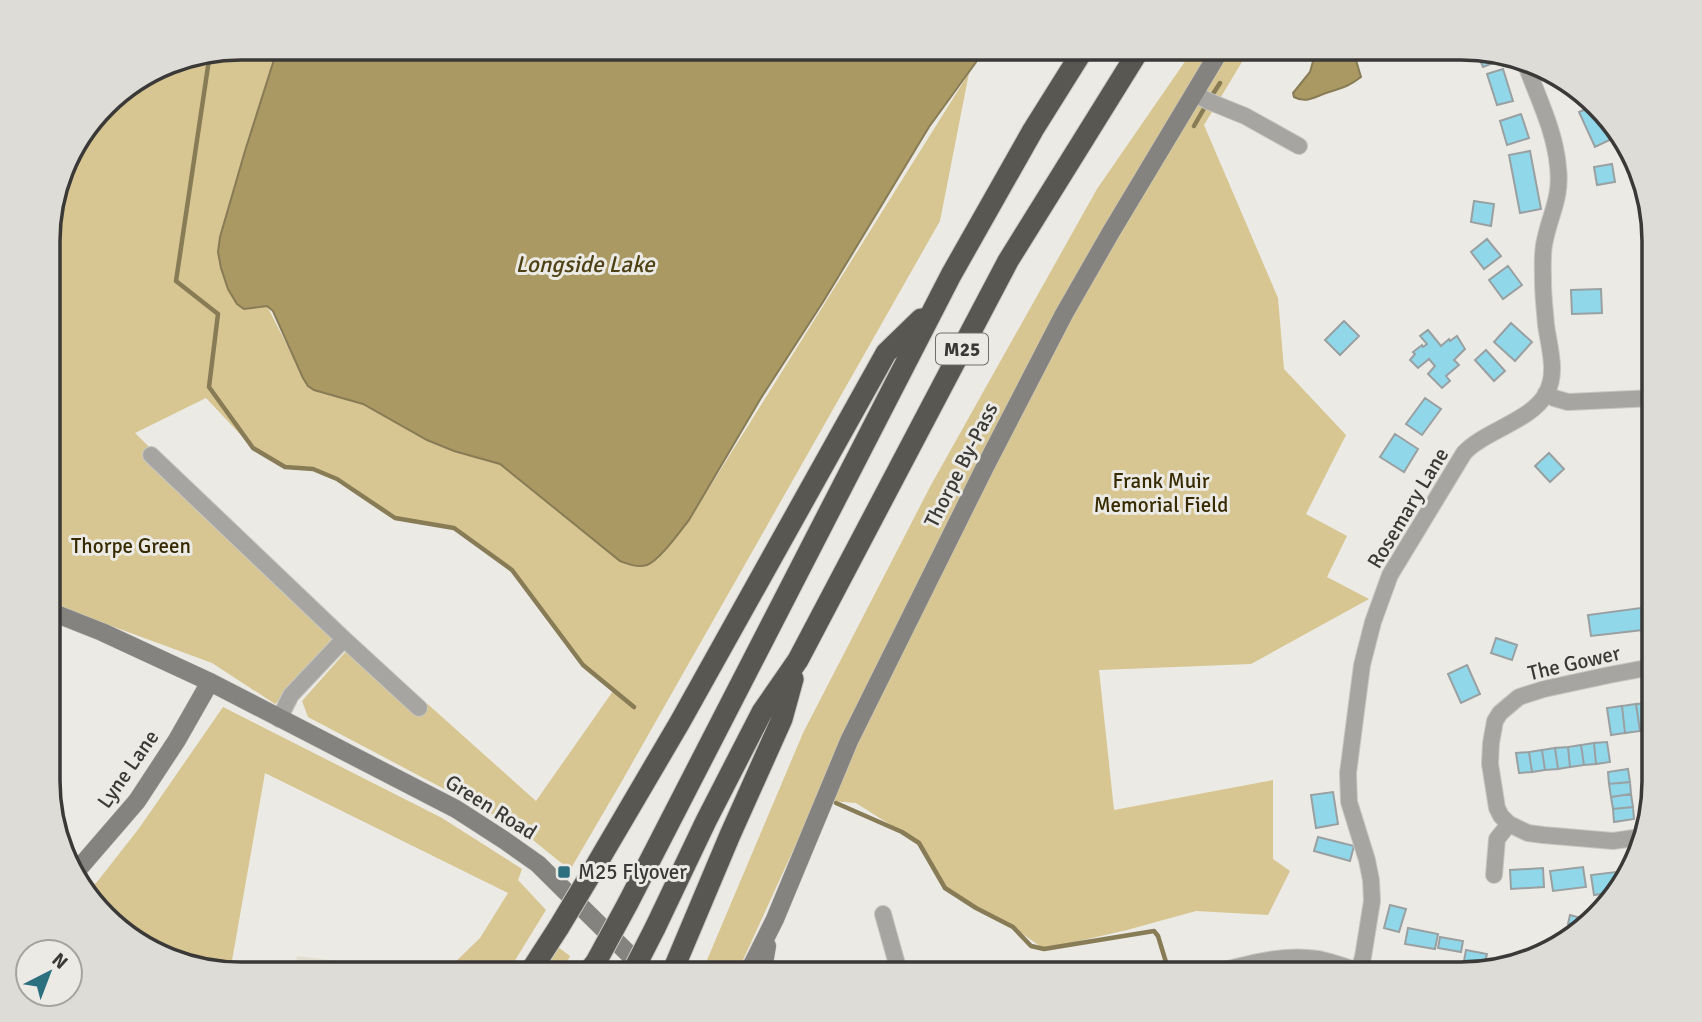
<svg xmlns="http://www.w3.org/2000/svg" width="1702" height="1022" viewBox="0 0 1702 1022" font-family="Signika,sans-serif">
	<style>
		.built { fill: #e2ded0 }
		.green { fill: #d7c692 }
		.water { fill: #aa9963; stroke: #887c56; stroke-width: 2 }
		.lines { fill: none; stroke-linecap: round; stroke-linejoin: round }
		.stream { stroke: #887c56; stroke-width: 4.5 }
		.building { fill: #91d7ea; stroke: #99a0a2; stroke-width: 2 }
		.street-casing { stroke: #c8c7c1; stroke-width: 18 }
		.secondary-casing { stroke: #c8c7c1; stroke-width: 19 }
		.highway-casing { stroke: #c8c7c1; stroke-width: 23 }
		.street { stroke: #a6a5a2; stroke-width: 16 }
		.secondary { stroke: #848380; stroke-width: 18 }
		.highway { stroke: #595752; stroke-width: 21 }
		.highway-bridge-casing { stroke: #c8c7c1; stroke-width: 23; stroke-linecap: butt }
		.highway-bridge { stroke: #595752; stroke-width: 21 }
		.poi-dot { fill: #2c7080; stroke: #eceae4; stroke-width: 2.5 }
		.labels { text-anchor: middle; stroke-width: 6; stroke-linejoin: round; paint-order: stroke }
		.shield { fill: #eceae4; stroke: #6f6e6b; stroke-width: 2 }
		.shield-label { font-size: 19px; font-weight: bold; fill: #3a3937 }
		.street-label { font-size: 21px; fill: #3a3937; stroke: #eceae4 }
		.park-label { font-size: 21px; fill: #372a00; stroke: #eceae4 }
		.poi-label { font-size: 21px; fill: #3a3937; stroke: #eceae4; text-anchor: start }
		.water-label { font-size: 23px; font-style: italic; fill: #4e4115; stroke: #eceae4 }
		.rim { fill: none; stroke: #3a3937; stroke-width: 3.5 }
	</style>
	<rect width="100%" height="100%" fill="#eceae4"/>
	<!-- built -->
	<path class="built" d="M297,956L404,969V975H294Z"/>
	<!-- green -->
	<path class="green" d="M240,47H278L245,151L220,237L244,309L267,306L308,386L363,404L427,440L500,464L649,564L677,536L689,520L969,73L940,221L622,781L570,870L518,828L308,717L302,701L356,640L536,801L613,691L583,665L512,570L454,528L395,518L337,479L313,469L285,467L253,448L206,398L135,433L344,639L275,704L212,663L49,603V215L67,154L113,95L167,62Z
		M1195,47H1251L1204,125L1278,298L1284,369L1346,435L1306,514L1347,536L1327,577L1369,599L1251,664L1099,670L1114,810L1273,780V859L1290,871L1268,915L1196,911L1127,930L1044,949L1013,927L945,888L919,843L856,803L816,800L738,971L707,960L803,733L931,485L1097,189Z
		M223,707L442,818L522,869L518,880L546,910L506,975H442L480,938L508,893L265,773L230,972L143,949L84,892L97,882L140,827Z
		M558,947L570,956L561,975H540Z"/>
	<!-- water -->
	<path class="water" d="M278,47H987L929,127L823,302L761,398L689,520C680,531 660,560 647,565C638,568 628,564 620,561L500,464L454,451L427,440L363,404L314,390L308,386L303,378L273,311L267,306L244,309L237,304L228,289L221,268L218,252L220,237L245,151Z
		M1317,47H1352L1361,77C1348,87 1341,88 1326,93C1314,98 1305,103 1294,97L1293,93L1310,72Z"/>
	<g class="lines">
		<!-- stream -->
		<path class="stream" d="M210,53L176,281L218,314L209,387L253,448L285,467L313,469L337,479L395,518L454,528L512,570L583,665L634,707
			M1211,97L1220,83
			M1194,126L1206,105
			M836,803L902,832L919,843L945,888L976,908L1013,927L1031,946L1044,949L1154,931L1158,936L1169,972"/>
	</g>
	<!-- building -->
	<path class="building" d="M1476,51L1500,57L1501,60L1483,67Z
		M1503,69L1513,101L1497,105L1487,74Z
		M1552,72L1559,73L1569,83L1559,87Z
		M1593,106L1620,131L1622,134L1595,147L1579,112Z
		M1521,114L1529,138L1507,145L1500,121Z
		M1530,151L1541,209L1520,213L1509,155Z
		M1612,164L1615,182L1597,185L1594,167Z
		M1474,201L1494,204L1491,226L1471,222Z
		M1487,239L1501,256L1484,269L1471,252Z
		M1508,266L1522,285L1503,299L1489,280Z
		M1601,289L1602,313L1572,314L1571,290Z
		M1344,321L1359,336L1340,355L1325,340Z
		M1511,323L1532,342L1515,361L1494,342Z
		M1428,330L1441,346L1449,339L1450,341L1457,336L1465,349L1454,360L1459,365L1446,376L1450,381L1442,388L1428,374L1435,366L1429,359L1418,368L1410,360L1415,354L1413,352L1422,345L1423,347L1427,344L1420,336Z
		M1486,350L1505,371L1494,381L1475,360Z
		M1425,398L1441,409L1422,435L1406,424Z
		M1395,434L1418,449L1404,472L1380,457Z
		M1549,453L1564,469L1550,482L1535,466Z
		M1648,607L1651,629L1591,636L1588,615Z
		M1496,638L1517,645L1512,660L1491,653Z
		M1467,665L1480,694L1461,703L1448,674Z
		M1651,703L1654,729L1640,731L1636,704Z
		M1636,704L1640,731L1625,733L1622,706Z
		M1622,706L1625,733L1611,735L1607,708Z
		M1607,742L1610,762L1596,764L1594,743Z
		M1594,743L1596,764L1584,765L1581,745Z
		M1581,745L1584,765L1570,767L1568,747Z
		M1568,747L1570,767L1558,769L1555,748Z
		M1555,748L1558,769L1545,770L1542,750Z
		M1542,750L1545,770L1532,772L1529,752Z
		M1529,752L1532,772L1519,773L1516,753Z
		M1628,769L1630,782L1609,784L1608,772Z
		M1630,782L1631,794L1611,797L1609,784Z
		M1333,792L1338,824L1316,828L1311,795Z
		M1631,794L1633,807L1613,809L1611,797Z
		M1633,807L1634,819L1614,822L1613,809Z
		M1318,837L1354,846L1350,861L1314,851Z
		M1583,867L1586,887L1553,891L1550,871Z
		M1543,868L1544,887L1511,889L1510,870Z
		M1624,871L1625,882L1615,892L1594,895L1591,875Z
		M1390,905L1406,909L1399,932L1384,928Z
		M1570,915L1588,920L1580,927L1568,924Z
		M1408,928L1438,934L1435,949L1405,944Z
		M1440,937L1463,941L1461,952L1438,948Z
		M1466,950L1487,954L1483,972L1475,974L1462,972Z"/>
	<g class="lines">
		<!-- street casing -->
		<g class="street-casing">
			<path id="street" d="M1398,47L1401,52
				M1194,93L1208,101L1245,116L1299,146
				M1546,393L1554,398L1568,402L1654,398
				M151,455L344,639L419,708
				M279,719L291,695L344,639
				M1641,837L1613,841L1543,835L1528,833L1509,824L1501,816L1497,808L1490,764L1491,743L1495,721L1500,713L1519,697L1544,689L1609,675L1641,669L1654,670
				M1494,875L1497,839L1509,824
				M883,914L900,975
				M1358,972L1363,957L1372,901L1371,880L1367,860L1349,802L1348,773L1362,665L1373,622L1390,575L1464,453C1484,431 1531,421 1546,394C1558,373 1549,347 1546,325C1545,311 1543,297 1543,282C1543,270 1542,257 1544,245C1549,216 1562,198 1558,167C1555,131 1538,98 1526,65
				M1208,974C1243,966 1281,953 1317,959C1334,962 1349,968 1365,974"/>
		</g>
		<!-- secondary casing -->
		<g class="secondary-casing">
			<path id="secondary" d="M49,611L102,632L210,682L456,809L504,840L538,864L650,975
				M74,874L137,801L177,740L210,682
				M747,975L775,919L849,741L985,467L1064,314L1111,232L1222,47
				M762,975L767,946"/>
		</g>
		<!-- highway casing -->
		<g class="highway-casing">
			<path id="highway" d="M592,872L680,722L886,353L921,319
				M628,903L951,275L1033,130L1085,47
				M655,928L706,821L762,712L798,660L1008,261L1141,47
				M528,975L559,927
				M586,975L596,962
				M671,975L730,835L782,719L793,679"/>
		</g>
		<!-- street -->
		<use href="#street" class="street"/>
		<!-- secondary -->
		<use href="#secondary" class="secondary"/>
		<!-- highway -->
		<use href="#highway" class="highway"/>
		<!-- highway-bridge casing -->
		<g class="highway-bridge-casing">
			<path id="highway-bridge" d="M559,927L592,872
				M596,962L628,903
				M631,975L655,928"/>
		</g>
		<!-- highway-bridge -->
		<use href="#highway-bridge" class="highway-bridge"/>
	</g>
	<!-- markers -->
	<rect class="poi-dot" x="557" y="865" width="14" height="14" rx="3.5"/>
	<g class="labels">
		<!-- shield labels -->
		<rect class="shield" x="936" y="333.5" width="52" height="31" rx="5"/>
		<g class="shield-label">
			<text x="962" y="356">M25</text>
		</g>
		<!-- street labels -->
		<g class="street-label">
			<text transform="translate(961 465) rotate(-63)" y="7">Thorpe By-Pass</text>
			<text transform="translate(1408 508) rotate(-59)" y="7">Rosemary Lane</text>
			<text transform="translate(1574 663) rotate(-13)" y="7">The Gower</text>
			<text transform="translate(128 769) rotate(-55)" y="7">Lyne Lane</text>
			<text transform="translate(491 807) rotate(32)" y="7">Green Road</text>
		</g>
		<!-- park labels -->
		<g class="park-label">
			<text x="1161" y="488">Frank Muir<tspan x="1161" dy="24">Memorial Field</tspan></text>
			<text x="131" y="553">Thorpe Green</text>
		</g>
		<!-- poi labels -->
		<g class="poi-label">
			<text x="578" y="879">M25 Flyover</text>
		</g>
		<!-- water labels -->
		<g class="water-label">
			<text x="585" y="272">Longside Lake</text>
		</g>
	</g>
	<!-- crop -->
	<path d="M0 0H1702V1022H0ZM241 60H1461A181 181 0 0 1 1642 241V781A181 181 0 0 1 1461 962H241A181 181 0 0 1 60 781V241A181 181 0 0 1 241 60Z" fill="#dedcd6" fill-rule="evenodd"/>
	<path class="rim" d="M241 60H1461A181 181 0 0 1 1642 241V781A181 181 0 0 1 1461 962H241A181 181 0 0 1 60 781V241A181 181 0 0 1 241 60Z"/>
	<!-- north arrow -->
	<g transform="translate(49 973) rotate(42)"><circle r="33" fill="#eceae4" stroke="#a5a39f" stroke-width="2"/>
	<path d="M0-5L12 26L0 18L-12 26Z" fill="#2c7080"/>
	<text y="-10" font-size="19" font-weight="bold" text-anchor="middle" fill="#3a3937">N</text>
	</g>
</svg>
